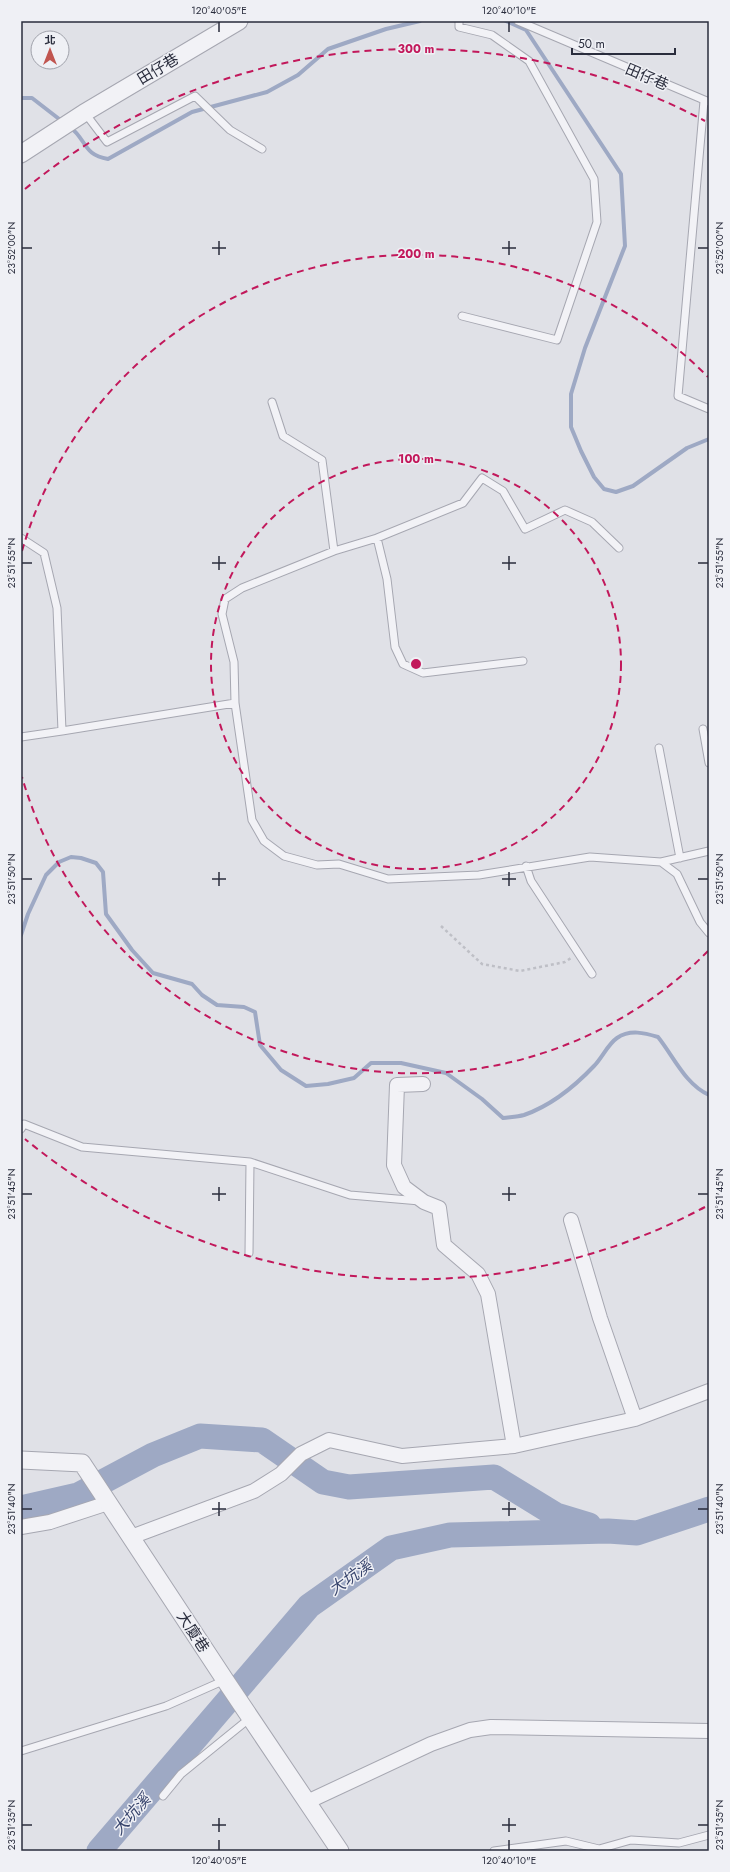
<svg xmlns="http://www.w3.org/2000/svg" width="730" height="1872" viewBox="0 0 730 1872" font-family="Jost,'Noto Sans TC',sans-serif">
	<style>
		.lines { fill: none; stroke-linecap: round; stroke-linejoin: round }
		.stream { stroke: #9ea9c4; stroke-width: 4 }
		.river { stroke: #9ea9c4; stroke-width: 25 }
		.service-casing { stroke: #a6a7b1; stroke-width: 9 }
		.minor-casing { stroke: #a6a7b1; stroke-width: 16 }
		.tertiary-casing { stroke: #a6a7b1; stroke-width: 19 }
		.path { stroke: #bebfc6; stroke-width: 2.5; stroke-dasharray: 3 3; stroke-linecap: butt }
		.service { stroke: #f2f2f6; stroke-width: 7 }
		.minor { stroke: #f2f2f6; stroke-width: 14 }
		.tertiary { stroke: #f2f2f6; stroke-width: 17 }
		.ticks { fill: none; stroke: #2a2d3d; stroke-width: 1.5 }
		.ring { fill: none; stroke: #c2185b; stroke-width: 2; stroke-dasharray: 7 5 }
		.labels { text-anchor: middle; stroke-width: 3; stroke-linejoin: round; paint-order: stroke }
		.street-label { font-size: 15px; fill: #2a2d3d; stroke: #eff0f5 }
		.water-label { font-size: 16px; font-style: italic; fill: #38456d; stroke: #eff0f5 }
		.centre { fill: #c2185b; stroke: #eff0f5; stroke-width: 2 }
		.ring-label { font-size: 12px; text-anchor: middle; font-weight: bold; fill: #c2185b; stroke: #eff0f5; stroke-width: 3; stroke-linejoin: round; paint-order: stroke }
		.neatline { fill: none; stroke: #2a2d3d; stroke-width: 1.5 }
		.ticks-label { font-size: 10px; text-anchor: middle; fill: #2a2d3d }
	</style>
	<rect width="100%" height="100%" fill="#e0e1e7"/>
	<g class="lines">
		<!-- stream -->
		<path class="stream" d="M506,21L526,30L621,174L625,246L585,348L571,394V427L581,451L594,477L604,489L616,492L633,486L687,448L709,439
			M21,98H32L63,122
			M70,127C87,140 83,155 108,159L192,112L267,92L298,75L328,49L386,29L420,21
			M21,935L28,914L46,875L59,862L71,857L81,858L96,863L103,872L106,914L132,950L153,973L192,984L202,995L217,1005L244,1007L255,1012L260,1045L281,1070L306,1086L328,1084L354,1078L371,1063H401L446,1073L482,1099L503,1118C510,1117 517,1117 524,1115C550,1106 575,1086 594,1066C602,1058 608,1044 617,1038C630,1029 645,1033 658,1037C674,1057 685,1084 709,1095"/>
		<!-- river -->
		<path class="river" d="M21,1508L78,1495L153,1455L200,1436L262,1440L323,1482L349,1487L494,1477L556,1515L589,1525
			M99,1851L309,1606L391,1548L450,1535L608,1531L637,1533L709,1509"/>
		<!-- service casing -->
		<g class="service-casing">
			<path id="service" d="M459,21V27L492,35L529,61L594,179L597,222L557,340L462,316
				M518,21L709,102
				M704,101L678,396L709,409
				M85,113L107,142L195,96L230,130L262,149
				M272,402L283,436L322,460L334,551L377,538L387,579L395,647L403,664L423,673L523,661
				M21,538L44,553L57,608L62,731L235,703L234,662L222,614L225,599L242,588L334,551
				M377,538L463,503L482,478L503,491L525,529L565,510L592,522L619,548
				M235,703L252,820L264,841L284,856L317,865L339,864L388,879L479,875L590,857L661,862L677,874L700,922L709,933
				M703,729L709,763
				M21,737L62,731
				M659,748L680,858
				M661,862L709,851
				M526,866L531,881L592,974
				M21,1129L24,1124L82,1147L250,1162L350,1195L420,1201
				M249,1253L250,1162
				M21,1751L166,1706L225,1680
				M163,1796L181,1774L250,1718
				M494,1851L566,1841L599,1849L631,1840L679,1843L709,1835"/>
		</g>
		<!-- minor casing -->
		<g class="minor-casing">
			<path id="minor" d="M423,1084L397,1085L394,1165L404,1187L424,1202L439,1208L444,1245L478,1274L488,1294L514,1446
				M571,1220L600,1318L635,1419
				M21,1527L50,1522L108,1503
				M131,1537L254,1491L281,1474L301,1454L329,1440L402,1456L514,1446L635,1419L709,1391
				M307,1802L431,1744L470,1730L491,1727L709,1731"/>
		</g>
		<!-- tertiary casing -->
		<g class="tertiary-casing">
			<path id="tertiary" d="M21,154L84,113L239,21
				M21,1460L82,1463L225,1680L340,1851"/>
		</g>
		<!-- path -->
		<path class="path" d="M441,926L482,964L520,971L565,962L571,958"/>
		<!-- service -->
		<use href="#service" class="service"/>
		<!-- minor -->
		<use href="#minor" class="minor"/>
		<!-- tertiary -->
		<use href="#tertiary" class="tertiary"/>
	</g>
	<!-- ticks -->
	<path class="ticks" d="M219,22V32M509,22V32M219,241V255M509,241V255M22,248H32M212,248H226M502,248H516M698,248H708M219,556V570M509,556V570M22,563H32M212,563H226M502,563H516M698,563H708M219,872V886M509,872V886M22,879H32M212,879H226M502,879H516M698,879H708M219,1187V1201M509,1187V1201M22,1194H32M212,1194H226M502,1194H516M698,1194H708M219,1502V1516M509,1502V1516M22,1509H32M212,1509H226M502,1509H516M698,1509H708M219,1818V1832M509,1818V1832M22,1825H32M212,1825H226M502,1825H516M698,1825H708M219,1840V1850M509,1840V1850"/>
	<!-- distance rings -->
	<g class="ring">
		<circle cx="416" cy="664" r="205"/>
		<path d="M708 951A410 410 0 0 1 22 777M22 551A410 410 0 0 1 708 377"/>
		<path d="M705 1207A615 615 0 0 1 25 1139M25 189A615 615 0 0 1 705 121"/>
	</g>
	<g class="labels">
		<!-- street labels -->
		<g class="street-label">
			<text transform="translate(158 69) rotate(-31)" y="5">田仔巷</text>
			<text transform="translate(647 77) rotate(23)" y="5">田仔巷</text>
			<text transform="translate(193 1632) rotate(57)" y="5">大廈巷</text>
		</g>
		<!-- water labels -->
		<g class="water-label">
			<text transform="translate(350 1577) rotate(-35)" y="6">大坑溪</text>
			<text transform="translate(131 1814) rotate(-49)" y="6">大坑溪</text>
		</g>
	</g>
	<circle cx="416" cy="664" r="6" class="centre"/>
	<g class="ring-label">
		<text x="416" y="53">300 m</text>
		<text x="416" y="258">200 m</text>
		<text x="416" y="463">100 m</text>
	</g>
	<!-- border -->
	<rect width="730" height="1872" fill="none" stroke="#eff0f5" stroke-width="44"/>
	<!-- north arrow -->
	<g transform="translate(50 50)"><circle r="19" fill="#eff0f5" stroke="#a0a2ab"/>
	<path d="M0-3L7 15L0 10L-7 15Z" fill="#c15550"/>
	<text y="-6" font-size="11" font-weight="bold" text-anchor="middle" fill="#2a2d3d">北</text>
	</g>
	<!-- scale -->
	<path d="M572 48v6h103v-6" fill="none" stroke="#2a2d3d" stroke-width="2"/>
	<text x="578" y="48" font-size="12" fill="#2a2d3d" stroke="#eff0f5" stroke-width="3" paint-order="stroke">50 m</text>
	<rect x="22" y="22" width="686" height="1828" class="neatline"/>
	<g class="ticks-label">
		<text x="219" y="14">120°40'05"E</text>
		<text x="509" y="14">120°40'10"E</text>
		<text transform="translate(11 248) rotate(-90)" y="4">23°52'00"N</text>
		<text transform="translate(719 248) rotate(-90)" y="4">23°52'00"N</text>
		<text transform="translate(11 563) rotate(-90)" y="4">23°51'55"N</text>
		<text transform="translate(719 563) rotate(-90)" y="4">23°51'55"N</text>
		<text transform="translate(11 879) rotate(-90)" y="4">23°51'50"N</text>
		<text transform="translate(719 879) rotate(-90)" y="4">23°51'50"N</text>
		<text transform="translate(11 1194) rotate(-90)" y="4">23°51'45"N</text>
		<text transform="translate(719 1194) rotate(-90)" y="4">23°51'45"N</text>
		<text transform="translate(11 1509) rotate(-90)" y="4">23°51'40"N</text>
		<text transform="translate(719 1509) rotate(-90)" y="4">23°51'40"N</text>
		<text transform="translate(11 1825) rotate(-90)" y="4">23°51'35"N</text>
		<text transform="translate(719 1825) rotate(-90)" y="4">23°51'35"N</text>
		<text x="219" y="1864">120°40'05"E</text>
		<text x="509" y="1864">120°40'10"E</text>
	</g>
</svg>
